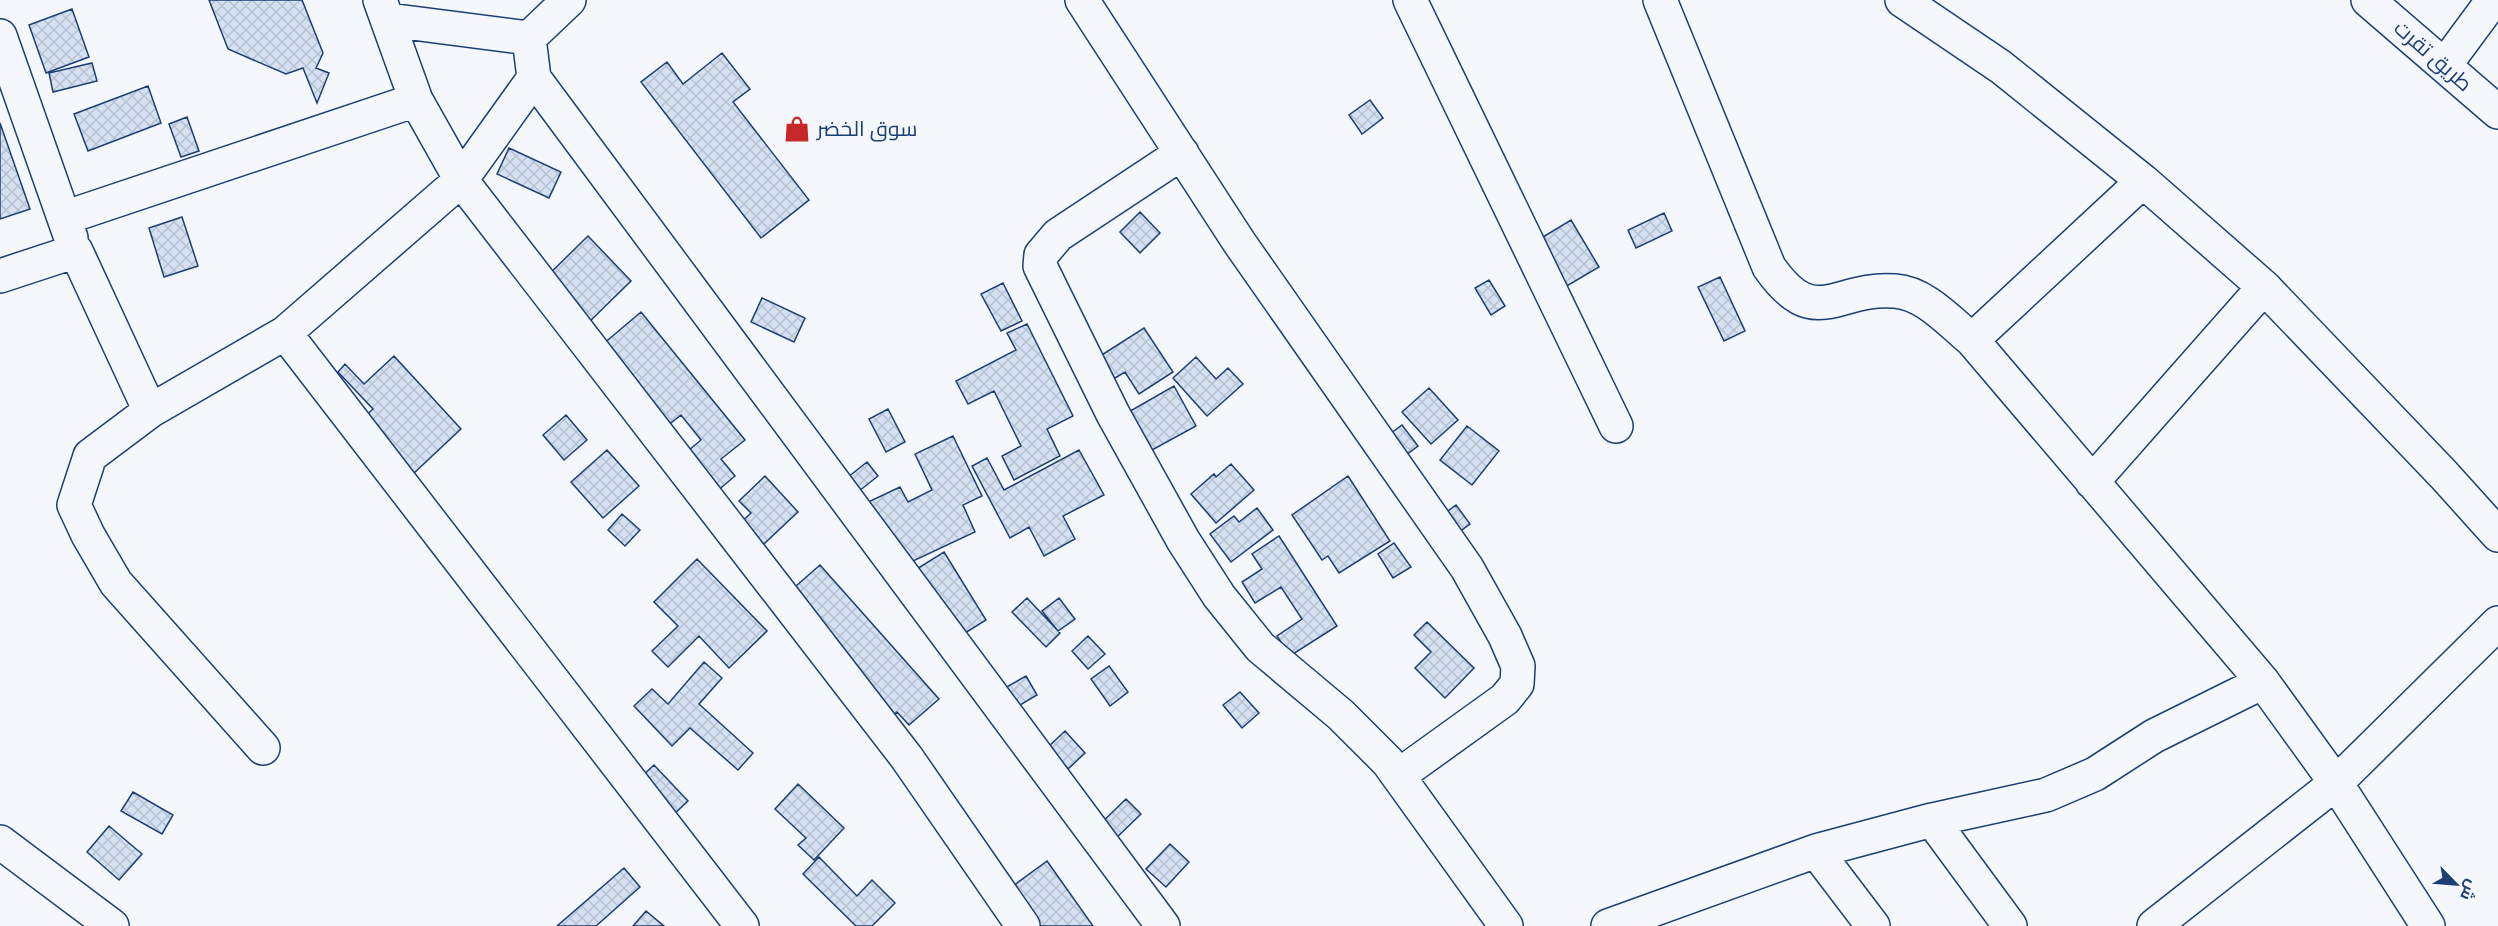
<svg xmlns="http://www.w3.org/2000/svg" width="2498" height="926" viewBox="0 0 2498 926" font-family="Spectral,Cairo,serif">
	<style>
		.building { fill: url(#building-cross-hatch); stroke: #1d3f73; stroke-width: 1.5 }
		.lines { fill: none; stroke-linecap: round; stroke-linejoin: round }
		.street-casing { stroke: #1d3f73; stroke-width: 36 }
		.primary-casing { stroke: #1d3f73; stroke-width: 36 }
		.street { stroke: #f4f7fb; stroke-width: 33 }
		.primary { stroke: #f4f7fb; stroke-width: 33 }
		.labels { text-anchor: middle; stroke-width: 4.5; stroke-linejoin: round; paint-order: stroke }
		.street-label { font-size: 21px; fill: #1d3f73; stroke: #f4f7fb }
		.poi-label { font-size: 21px; fill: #1d3f73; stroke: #f4f7fb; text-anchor: start }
	</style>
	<defs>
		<pattern id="building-cross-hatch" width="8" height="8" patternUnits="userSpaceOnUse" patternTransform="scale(1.5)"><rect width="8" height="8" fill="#d5e0f0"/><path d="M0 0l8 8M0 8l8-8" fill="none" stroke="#b6c1d1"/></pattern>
	</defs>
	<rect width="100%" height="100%" fill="#f4f7fb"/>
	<!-- building -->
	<path class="building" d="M209,0H302L323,53L316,68L329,73L317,103L303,68L286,74L228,49Z
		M72,9L89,57L46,73L29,25Z
		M722,53L750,89L733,102L809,200L761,238L641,82L667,62L683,84Z
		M92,63L97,81L53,92L49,73Z
		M148,86L161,123L88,151L74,114Z
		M1370,100L1383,118L1362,134L1349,115Z
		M187,117L199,151L181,157L169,124Z
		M0,123L30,209L0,219Z
		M509,148L561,172L549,198L497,174Z
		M1140,212L1160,233L1140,253L1120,232Z
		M1664,213L1672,231L1636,248L1628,230Z
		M182,217L198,266L164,277L149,228Z
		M1571,220L1599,267L1555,293L1528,246Z
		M588,236L631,281L582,329L538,285Z
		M1720,277L1745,331L1724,341L1698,287Z
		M1489,280L1505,306L1491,315L1475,288Z
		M1003,283L1022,321L1001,331L981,294Z
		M762,298L805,318L794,342L751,322Z
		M641,312L745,440L721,459L735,476L710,497L678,459L701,440L681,415L662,430L596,350Z
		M1027,324L1073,416L1047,429L1060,456L1014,480L1002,456L1021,446L994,391L968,404L956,381L1016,350L1007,333Z
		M1144,328L1173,372L1139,394L1125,372L1100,387L1086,365Z
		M394,356L461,429L413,474L362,419L373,409L338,372L345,364L364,384Z
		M1196,357L1216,379L1228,368L1243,384L1207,416L1173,378Z
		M1174,386L1196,426L1132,461L1111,422Z
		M1429,388L1458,420L1431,444L1402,412Z
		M888,409L905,442L886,452L869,419Z
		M566,415L587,440L564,460L543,435Z
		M1402,425L1418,446L1391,466L1375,445Z
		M1467,426L1499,451L1472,485L1440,460Z
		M953,436L982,496L963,505L975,532L896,569L866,503L900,487L908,502L932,490L915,454Z
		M607,450L639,486L603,518L571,482Z
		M1079,450L1104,495L1063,516L1075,539L1044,556L1029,527L1010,538L972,466L987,458L1004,490Z
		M867,462L878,476L849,499L838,485Z
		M1231,464L1254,490L1216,523L1191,494L1214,474L1216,477Z
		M765,476L798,512L749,558L727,535L751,513L739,501Z
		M1348,476L1390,541L1339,573L1328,556L1322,560L1292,515Z
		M1456,505L1470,524L1440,546L1426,527Z
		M1257,508L1273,530L1231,562L1210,534L1234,516L1239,522Z
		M622,514L640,530L625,546L608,530Z
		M1279,536L1337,626L1290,656L1277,636L1302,619L1281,587L1255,603L1242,582L1262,569L1252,554Z
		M1394,543L1411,567L1393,578L1378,554Z
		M944,552L986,620L941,648L899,580Z
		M697,559L767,631L729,668L699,636L668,667L652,651L678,626L654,602Z
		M820,565L939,699L909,725L897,712L879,728L772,607Z
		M1027,598L1060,633L1046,647L1012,612Z
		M1059,598L1075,619L1058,631L1042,611Z
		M1427,622L1474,668L1445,698L1415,668L1431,652L1414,635Z
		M1088,636L1105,654L1088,669L1072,651Z
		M704,662L722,678L699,704L753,753L738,770L690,728L672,746L634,706L652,689L668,704Z
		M1109,666L1128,692L1110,706L1091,679Z
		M1026,676L1037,695L1015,708L1003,689Z
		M1240,692L1259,713L1242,728L1223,705Z
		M1065,731L1085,753L1068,769L1048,747Z
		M654,765L688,801L671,817L637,781Z
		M798,784L844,828L814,860L798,845L806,838L775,809Z
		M133,792L173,815L162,834L121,811Z
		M1126,799L1141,814L1108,846L1094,830Z
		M109,826L142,854L119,880L87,852Z
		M1170,844L1189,862L1166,887L1146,869Z
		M819,857L857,896L872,880L895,903L872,926H856L803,874Z
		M1047,861L1093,926H1016L1013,886Z
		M624,868L640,887L596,926H557Z
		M646,911L664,926H633Z"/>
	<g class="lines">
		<!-- street casing -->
		<g class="street-casing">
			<path id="street" d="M380,0L416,100L461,180L907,758L1023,926
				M1082,0L1239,242L1467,568L1505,636L1518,666L1517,684L1505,699L1398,776
				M1410,0L1616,426
				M1660,0L1769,267C1815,333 1836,286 1895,291C1925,293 1950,322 1972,340L2263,682L2336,783L2428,926
				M1902,0L2001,67L2143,181L2264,287L2444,475L2498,535
				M389,20L529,38
				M0,36L71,238
				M2445,65L2493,0
				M534,78L1163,926
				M1182,153L1058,235L1041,255L1040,266L1113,414L1183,540L1219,596L1260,647L1341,715L1388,762L1506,926
				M64,218L416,100
				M0,276L76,251L150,411L285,333L461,180L534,78L529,38L569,0
				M285,333L742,926
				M1972,340L2143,181
				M150,411L90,456L74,505L88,535L116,583L263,748
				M2092,482L2264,287
				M1932,820L2010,926
				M0,842L112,926
				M1816,851L1932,820L2046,795L2095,774L2154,736L2263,682
				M1608,926L1816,851L1873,926
				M2154,926L2336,783L2498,623"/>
		</g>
		<!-- primary casing -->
		<g class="primary-casing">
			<path id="primary" d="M2368,0L2498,112"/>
		</g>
		<!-- street -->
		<use href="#street" class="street"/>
		<!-- primary -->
		<use href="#primary" class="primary"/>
	</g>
	<!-- icons -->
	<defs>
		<g id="shop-bare" transform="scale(2.07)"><path d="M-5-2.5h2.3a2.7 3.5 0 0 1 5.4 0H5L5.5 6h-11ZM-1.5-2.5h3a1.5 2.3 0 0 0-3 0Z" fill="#c62828" stroke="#f4f7fb" stroke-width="2.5" paint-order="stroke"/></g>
	</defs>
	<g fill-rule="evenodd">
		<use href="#shop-bare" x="797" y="129"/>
	</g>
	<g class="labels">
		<!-- street labels -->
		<g class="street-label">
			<text transform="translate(2433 56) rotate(41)" y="7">طريق تقرت</text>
		</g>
		<!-- poi labels -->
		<g class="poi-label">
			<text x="817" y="136">سوق الخضر</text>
		</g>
	</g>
	<!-- north arrow -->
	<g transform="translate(2456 884) rotate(115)" stroke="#f4f7fb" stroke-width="4.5" paint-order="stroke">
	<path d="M0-4.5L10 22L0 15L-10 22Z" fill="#1d3f73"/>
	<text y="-9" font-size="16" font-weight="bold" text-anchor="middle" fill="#1d3f73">ش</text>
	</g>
</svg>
